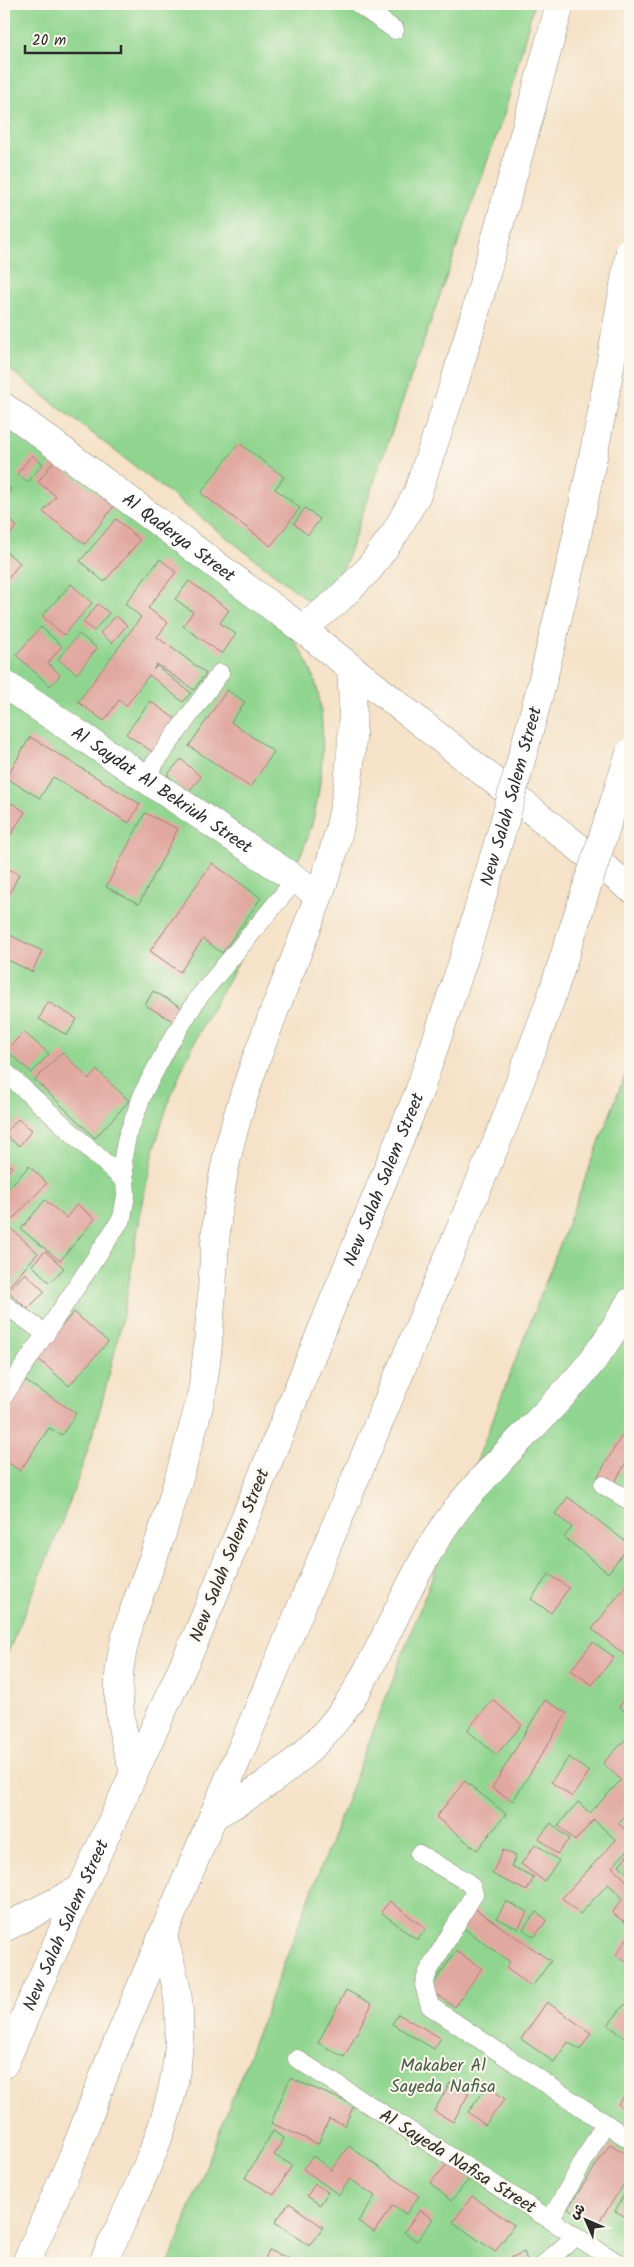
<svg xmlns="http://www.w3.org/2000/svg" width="634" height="2267" viewBox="0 0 634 2267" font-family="Kalam,'Playpen Sans Arabic',sans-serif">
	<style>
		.green { fill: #90d58f; stroke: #5e805d }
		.building { fill: #e1a8a0 }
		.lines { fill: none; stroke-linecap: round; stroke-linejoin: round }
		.lane-casing { stroke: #90867a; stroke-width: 19 }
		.street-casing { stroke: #90867a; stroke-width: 29 }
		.secondary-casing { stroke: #90867a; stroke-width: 29 }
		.highway-casing { stroke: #90867a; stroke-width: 29 }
		.lane { stroke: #fff; stroke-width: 18 }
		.street { stroke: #fff; stroke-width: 28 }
		.secondary { stroke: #fff; stroke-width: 28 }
		.highway { stroke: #fff; stroke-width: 28 }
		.highway-bridge-casing { stroke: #90867a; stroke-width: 29; stroke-linecap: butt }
		.highway-bridge { stroke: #fff; stroke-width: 28 }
		.labels { text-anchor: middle; stroke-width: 4; stroke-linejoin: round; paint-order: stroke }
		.street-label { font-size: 18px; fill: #2b2b2b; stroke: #fbf7ec }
		.park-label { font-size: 18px; fill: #495e49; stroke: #fbf7ec }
	</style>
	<rect width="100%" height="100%" fill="#fbf7ec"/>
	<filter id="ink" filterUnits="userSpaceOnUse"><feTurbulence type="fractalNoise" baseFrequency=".02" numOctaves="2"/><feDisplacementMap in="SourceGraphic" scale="10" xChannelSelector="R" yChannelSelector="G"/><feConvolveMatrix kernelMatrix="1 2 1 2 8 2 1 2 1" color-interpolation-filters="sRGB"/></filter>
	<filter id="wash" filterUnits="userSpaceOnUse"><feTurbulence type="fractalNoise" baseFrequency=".0096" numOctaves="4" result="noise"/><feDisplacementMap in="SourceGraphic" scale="20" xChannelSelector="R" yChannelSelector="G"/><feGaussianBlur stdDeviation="1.12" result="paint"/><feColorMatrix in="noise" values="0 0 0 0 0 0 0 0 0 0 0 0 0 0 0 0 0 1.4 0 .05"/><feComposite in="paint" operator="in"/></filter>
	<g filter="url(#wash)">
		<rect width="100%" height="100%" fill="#f5e2c8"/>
		<!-- green -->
		<path class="green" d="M4,4H534L505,111L327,615L4,365Z
			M4,414L283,623C294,640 306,657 313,676C328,714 323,781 313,820C304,858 281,890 261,924C226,983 190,1042 167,1107C148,1162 140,1219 130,1276C124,1314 115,1353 105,1390C81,1485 41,1573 4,1662Z
			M630,1062V2263H169Z"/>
		<g id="blocks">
			<!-- building -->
			<path class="building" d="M239,443L284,477L275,489L300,508L271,546L201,493Z
				M32,455L43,464L28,482L17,474Z
				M54,461L114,506L85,544L43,512L56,496L38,482Z
				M4,483L11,489L4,499Z
				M305,508L320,519L308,535L294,524Z
				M4,516L17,526L4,543Z
				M116,519L140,540L104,582L80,561Z
				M4,550L20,563L4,584Z
				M160,559L176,572L148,608L168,623L157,637L206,673L194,690L157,664L153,670L157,666L191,693L183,702L149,675L126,706L119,700L104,721L78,702L141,617L125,604Z
				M189,581L229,610L220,623L236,634L222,654L183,626L193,612L175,599Z
				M71,584L92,603L64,635L42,616Z
				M98,604L109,613L94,631L83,622Z
				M116,616L127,625L112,643L100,633Z
				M41,627L62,646L48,663L60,675L50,686L16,655Z
				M79,634L97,648L77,674L58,659Z
				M227,690L245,702L231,722L274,752L250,787L189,746Z
				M150,701L177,720L154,753L126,734Z
				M30,737L140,804L129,823L53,777L40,798L6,778Z
				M181,759L201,777L187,793L167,775Z
				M12,803L25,812L8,839L4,836V815Z
				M145,813L178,829L139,904L106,887Z
				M212,863L261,898L222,953L203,939L180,972L150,951Z
				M4,867L19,874L4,906Z
				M8,934L42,951L32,972L4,958V942Z
				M153,991L186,1010L178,1024L145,1005Z
				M48,1002L77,1019L67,1035L39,1019Z
				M24,1032L49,1054L32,1073L6,1050Z
				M62,1052L89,1079L97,1070L129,1101L95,1138L35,1080Z
				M18,1119L32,1130L19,1146L4,1134Z
				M4,1159L12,1167L4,1176Z
				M29,1166L47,1183L11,1221L4,1214V1193Z
				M45,1200L66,1218L77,1204L95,1219L60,1261L21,1229Z
				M4,1222L38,1253L4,1292Z
				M45,1251L64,1268L50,1283L32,1265Z
				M25,1273L45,1292L27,1309L8,1291Z
				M74,1312L108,1342L69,1386L35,1356Z
				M19,1377L76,1413L62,1435L49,1428L20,1471L4,1460V1399Z
				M630,1421V1456L612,1487L597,1478Z
				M568,1497L630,1545L608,1573L564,1537L572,1527L555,1514Z
				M549,1574L569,1588L551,1613L531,1599Z
				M627,1584L630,1587V1659L592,1629Z
				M593,1642L614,1657L592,1685L571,1670Z
				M630,1694V1717L619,1706Z
				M493,1700L522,1725L496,1755L467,1730Z
				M545,1700L567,1713L513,1801L492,1788Z
				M630,1735V1811L618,1823L630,1834V1848L612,1867L630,1884V1915L625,1922L612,1913L623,1898L608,1884L580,1914L562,1898L616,1840L594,1820L575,1841L558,1825L578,1802L590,1813L621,1780L603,1763Z
				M569,1757L589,1772L572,1797L551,1782Z
				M465,1781L506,1814L477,1850L436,1817Z
				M551,1823L569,1839L557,1854L539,1838Z
				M536,1844L559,1861L544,1881L521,1864Z
				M503,1850L516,1856L511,1866L534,1877L527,1891L492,1874Z
				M630,1852V1875L619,1865Z
				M390,1901L426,1929L417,1940L381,1912Z
				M506,1901L527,1912L518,1929L497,1918Z
				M474,1908L551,1961L532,1987L506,1968L510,1962L461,1926Z
				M536,1912L547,1920L534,1937L523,1929Z
				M630,1934V1964L616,1955Z
				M456,1951L482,1968L455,2007L429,1990Z
				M346,1990L372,2004L344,2057L318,2043Z
				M547,2002L591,2033L580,2050L568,2042L554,2062L521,2039Z
				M625,2004L630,2008V2049L625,2046L629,2041L608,2025Z
				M398,2014L441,2038L434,2049L392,2024Z
				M290,2078L354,2105L345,2125L329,2119L318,2144L271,2123Z
				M450,2083L469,2093L453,2122L434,2111Z
				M488,2086L505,2099L485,2125L468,2112Z
				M630,2088V2113L618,2104Z
				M273,2131L284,2138L274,2155L292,2165L274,2195L245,2178Z
				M610,2144L630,2157V2175L596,2226L568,2208Z
				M349,2146L419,2196L406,2214L393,2205L374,2232L358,2221L375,2196L350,2179L339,2195L303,2169L313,2156L331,2170Z
				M450,2161L470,2178L451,2201L430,2183Z
				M315,2184L328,2192L320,2205L307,2196Z
				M626,2191L630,2193V2219L615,2211Z
				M472,2196L514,2225L495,2252L453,2222Z
				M289,2203L323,2227L309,2246L275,2222Z
				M420,2210L433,2219L417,2241L404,2232Z
				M269,2250L290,2259L288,2263H263Z
				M524,2252L528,2263H504L503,2261Z"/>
		</g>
	</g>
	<g filter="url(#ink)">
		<use href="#blocks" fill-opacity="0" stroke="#90867a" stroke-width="1"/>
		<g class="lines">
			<!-- lane casing -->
			<g class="lane-casing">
				<path id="lane" d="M358,4L395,30
					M144,778L220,673
					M4,1071L125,1181
					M4,1304L46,1334
					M4,1396L122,1218L126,1195L123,1157L127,1137L144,1091L168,1046L198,998L296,879
					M603,1485L630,1501
					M419,1854L466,1881L472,1887L474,1894L428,1972L424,1985L430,2006L626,2137
					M297,2059L618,2263
					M551,2219L605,2123
					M545,2263L576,2236"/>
			</g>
			<!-- street casing -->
			<g class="street-casing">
				<g id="street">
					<path id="s1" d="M4,684L319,895"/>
				</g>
			</g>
			<!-- secondary casing -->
			<g class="secondary-casing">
				<g id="secondary">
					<path id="s2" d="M4,407L302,629L630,888"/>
				</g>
			</g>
			<!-- highway casing -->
			<g class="highway-casing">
				<g id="highway">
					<path d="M302,629L337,601L369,569L395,533L417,494L455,381L474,317L560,4"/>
					<path d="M134,1771C101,1676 126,1633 158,1545C170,1509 181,1472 191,1435C195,1419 201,1402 203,1385C215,1309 210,1233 227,1157C250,1054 299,961 331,860C350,798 356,733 351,668"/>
					<path d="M213,1816C270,1786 323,1747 356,1691C392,1631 414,1565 456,1510C495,1460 544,1419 584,1371C602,1350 616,1326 630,1302"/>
					<path d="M4,1928L81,1889"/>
					<path id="s3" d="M4,2064L81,1889L199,1631"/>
					<path d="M26,2263L74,2154L110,2060L274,1672"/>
					<path d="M103,2263C142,2176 188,2099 178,2000C176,1978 169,1958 163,1937"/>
				</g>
			</g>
			<!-- lane -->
			<use href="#lane" class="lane"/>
			<!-- street -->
			<use href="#street" class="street"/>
			<!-- secondary -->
			<use href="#secondary" class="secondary"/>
			<!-- highway -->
			<use href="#highway" class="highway"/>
			<!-- highway-bridge casing -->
			<g class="highway-bridge-casing">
				<g id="highway-bridge">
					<path id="s4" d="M199,1631L419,1092L464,958L504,823L541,687L574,550L602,412L630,251"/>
					<path d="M274,1672L503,1127L550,1001L630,753"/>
				</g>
			</g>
			<!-- highway-bridge -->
			<use href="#highway-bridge" class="highway-bridge"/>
		</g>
	</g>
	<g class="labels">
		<!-- street labels -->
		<g class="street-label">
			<text dy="6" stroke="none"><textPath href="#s2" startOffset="218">Al Qaderya Street</textPath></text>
			<text dy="6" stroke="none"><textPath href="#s1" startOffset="190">Al Saydat Al Bekriuh Street</textPath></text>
			<text dy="6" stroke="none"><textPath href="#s4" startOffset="892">New Salah Salem Street</textPath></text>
			<text dy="6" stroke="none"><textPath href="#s4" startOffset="488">New Salah Salem Street</textPath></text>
			<text transform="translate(229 1555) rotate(-68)" y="6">New Salah Salem Street</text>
			<text dy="6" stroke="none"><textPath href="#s3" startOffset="152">New Salah Salem Street</textPath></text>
			<text transform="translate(458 2161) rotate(32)" y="6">Al Sayeda Nafisa Street</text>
		</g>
		<!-- park labels -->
		<g class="park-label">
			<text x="443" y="2071">Makaber Al<tspan x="443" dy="21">Sayeda Nafisa</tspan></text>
		</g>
	</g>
	<!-- margin -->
	<rect width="634" height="2267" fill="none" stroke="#fbf7ec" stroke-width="20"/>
	<!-- north arrow -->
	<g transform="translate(586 2220) rotate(315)" stroke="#fbf7ec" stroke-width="4" paint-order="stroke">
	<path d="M0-4L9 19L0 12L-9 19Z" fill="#2b2b2b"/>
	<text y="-8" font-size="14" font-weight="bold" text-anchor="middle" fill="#2b2b2b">ش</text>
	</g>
	<!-- scale -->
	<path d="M25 45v8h96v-8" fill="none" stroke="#2b2b2b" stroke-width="2.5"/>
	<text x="32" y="45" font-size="15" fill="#2b2b2b" stroke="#fbf7ec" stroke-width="4" paint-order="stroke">20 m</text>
</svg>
